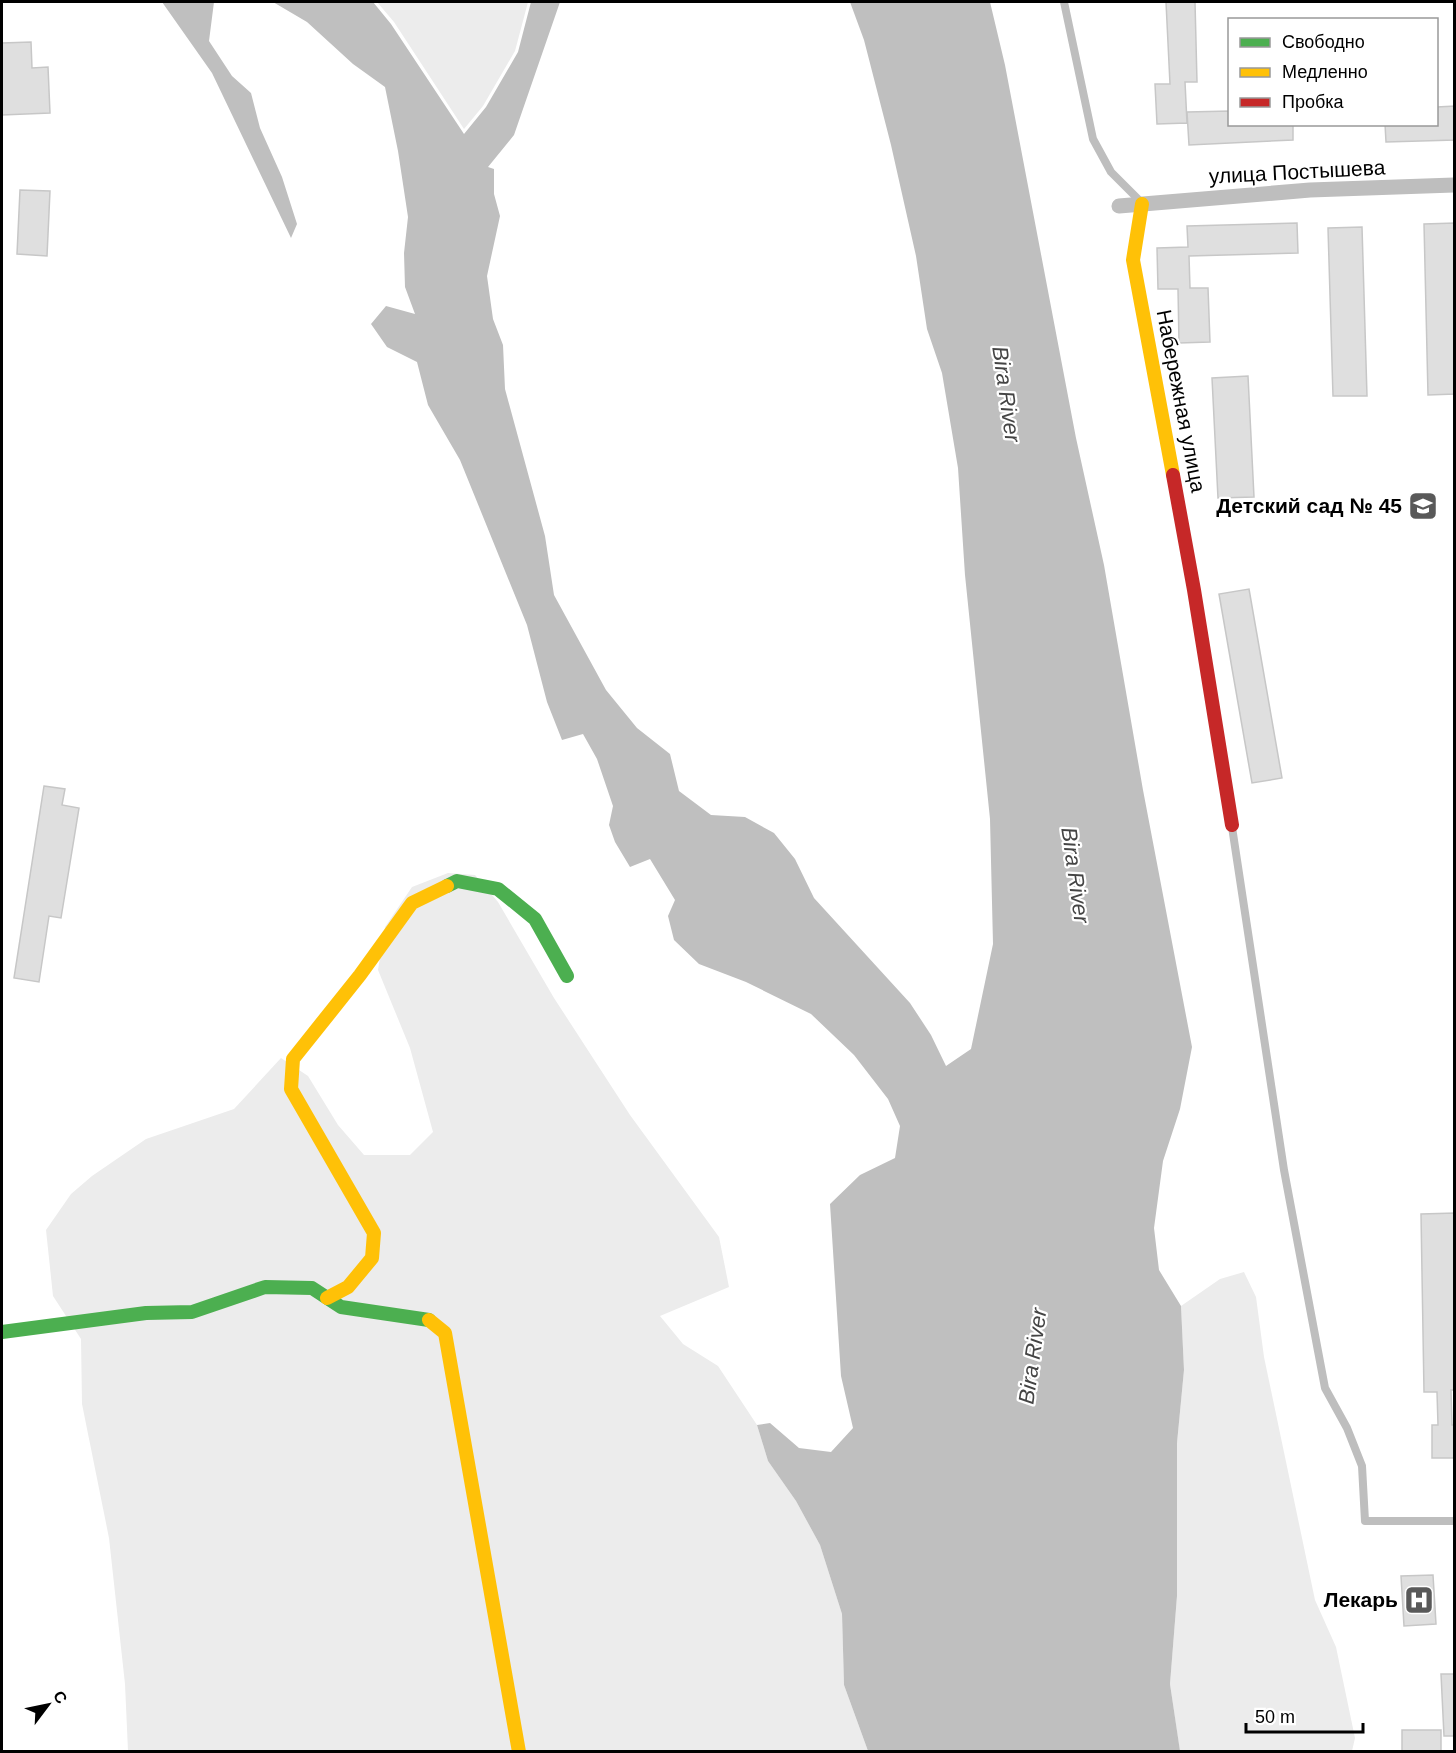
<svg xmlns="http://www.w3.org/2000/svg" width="1456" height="1753" viewBox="0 0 1456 1753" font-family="Arial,sans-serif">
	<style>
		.green { fill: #ececec }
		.water { fill: #bfbfbf }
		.building { fill: #dfdfdf; stroke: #c7c7c7; stroke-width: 1.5 }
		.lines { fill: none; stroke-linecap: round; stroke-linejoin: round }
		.lane { stroke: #bebebe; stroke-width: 8 }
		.street { stroke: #bebebe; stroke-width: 15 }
		.fast { stroke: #4caf50; stroke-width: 14 }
		.slow { stroke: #ffc107; stroke-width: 14 }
		.jam { stroke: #c62828; stroke-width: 14 }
		.labels { text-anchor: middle; stroke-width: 4.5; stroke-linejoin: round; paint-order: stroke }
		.street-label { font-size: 21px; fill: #000; stroke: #fff }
		.poi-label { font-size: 21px; font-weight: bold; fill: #000; stroke: #fff; text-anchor: end }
		.water-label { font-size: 22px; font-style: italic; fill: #444; stroke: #fff }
	</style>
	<rect width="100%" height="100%" fill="#fff"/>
	<!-- green -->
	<path class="green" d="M377,2H528L515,51L483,106L464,129L394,22Z
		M448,873L475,875L498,902L554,998L630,1115L719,1237L729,1287L660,1316L683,1344L718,1366L757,1425L768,1461L796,1501L820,1545L842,1614L844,1685L868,1751H128L125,1684L109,1538L82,1404L81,1339L53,1296L46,1230L71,1194L92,1176L146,1139L234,1109L281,1058L308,1076L338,1125L364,1155H410L433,1132L410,1048L378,970L385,927L412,887Z
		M1244,1272L1256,1297L1264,1357L1315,1600L1336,1647L1355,1738L1352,1751L1180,1752L1170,1684L1177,1596V1443L1184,1370L1181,1306L1220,1279Z"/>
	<!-- water -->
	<path class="water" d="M162,2H214L209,41L232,76L251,93L260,128L282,177L297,224L291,238L212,73Z
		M273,2H373L391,24L464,134L486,107L518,52L531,2H560L514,135L488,167L494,169V194L500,216L487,276L493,319L503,345L505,389L545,536L554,595L606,690L637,728L670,754L679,791L711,815L745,817L774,833L795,859L814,898L910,1003L931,1035L946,1066L971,1049L993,944L990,819L965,575L958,468L942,373L927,329L916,256L891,145L864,40L850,2H990L1005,65L1076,438L1104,565L1143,790L1192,1047L1180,1109L1163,1161L1154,1228L1159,1270L1181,1306L1184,1370L1177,1443V1596L1170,1684L1180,1751H868L844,1685L842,1614L820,1545L796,1501L768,1461L757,1425L770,1423L799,1448L831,1452L853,1428L841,1376L830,1204L860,1175L895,1158L900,1126L888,1099L854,1055L811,1014L746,982L699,964L674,940L668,916L675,900L650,859L630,867L615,842L609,825L613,806L597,759L583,734L562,740L547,702L527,625L460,460L428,405L417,362L387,347L371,324L386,306L415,314L405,287L404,253L408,217L398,151L385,87L353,64L307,22Z"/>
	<!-- building -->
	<path class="building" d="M1166,2H1195L1197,82H1185L1187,123L1157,124L1155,84H1170Z
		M31,42L32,68L48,67L50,113L2,115V43Z
		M1455,106V140L1386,142L1385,124H1437V107Z
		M1230,111V124H1293V140L1189,145L1187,112Z
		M20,190L50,191L47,256L17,254Z
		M1297,223L1298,253L1189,256L1190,288H1208L1210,342L1179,343L1178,289H1158L1157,248L1188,247L1187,226Z
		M1455,223V394L1428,395L1424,224Z
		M1362,227L1367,396H1333L1328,228Z
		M1248,376L1254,497L1218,498L1212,378Z
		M1249,589L1282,778L1252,783L1219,594Z
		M44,786L65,789L62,805L79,808L61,918L49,916L39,982L14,978Z
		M1455,1213V1390H1451L1452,1425H1455V1458H1432V1425H1438L1437,1392H1424L1421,1214Z
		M1433,1575L1436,1624L1404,1626L1401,1576Z
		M1441,1674H1455V1736H1444Z
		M1402,1730H1441V1752H1402Z"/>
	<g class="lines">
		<!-- lane -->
		<path class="lane" d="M1064,2L1093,139L1111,172L1141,202
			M1232,827L1284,1170L1318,1351L1325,1388L1347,1428L1362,1466L1365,1521H1454"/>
		<!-- street -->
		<path class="street" d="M1119,206L1310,190L1454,185"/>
		<!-- fast -->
		<path class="fast" d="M447,886L457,881L498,889L535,919L567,976
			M2,1332L146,1313L192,1312L265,1287L312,1288L341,1307L429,1320"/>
		<!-- slow -->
		<path class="slow" d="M1142,204L1133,260L1173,475
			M327,1298L348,1287L372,1258L374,1233L291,1089L293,1059L360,975L412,903L447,886
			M429,1320L445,1333L519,1752"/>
		<!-- jam -->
		<path class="jam" d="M1173,475L1194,590L1232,825"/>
	</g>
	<!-- icons -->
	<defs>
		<g id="school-square" transform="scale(1.5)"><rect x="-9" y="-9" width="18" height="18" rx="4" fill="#595959" stroke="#fff"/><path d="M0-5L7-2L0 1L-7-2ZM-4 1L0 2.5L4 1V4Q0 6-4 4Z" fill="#fff"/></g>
		<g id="hospital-square" transform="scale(1.5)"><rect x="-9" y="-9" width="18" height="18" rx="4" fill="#595959" stroke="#fff"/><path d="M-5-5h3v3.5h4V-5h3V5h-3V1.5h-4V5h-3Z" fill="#fff"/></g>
	</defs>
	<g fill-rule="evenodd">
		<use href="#school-square" x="1423" y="506"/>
		<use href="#hospital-square" x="1419" y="1600"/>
	</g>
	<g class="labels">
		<!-- street labels -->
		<g class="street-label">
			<text transform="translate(1297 172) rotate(-3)" y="7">улица Постышева</text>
			<text transform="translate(1181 401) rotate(79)" y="7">Набережная улица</text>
		</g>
		<!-- poi labels -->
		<g class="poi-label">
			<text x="1402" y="513">Детский сад № 45</text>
			<text x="1398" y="1607">Лекарь</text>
		</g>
		<!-- water labels -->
		<g class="water-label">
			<text transform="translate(1007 394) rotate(82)" y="8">Bira River</text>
			<text transform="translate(1076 875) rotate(82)" y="8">Bira River</text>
			<text transform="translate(1032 1356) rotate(-82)" y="8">Bira River</text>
		</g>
	</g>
	<!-- border -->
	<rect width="1456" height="1753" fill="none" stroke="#000000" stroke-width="6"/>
	<!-- legend -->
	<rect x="1228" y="18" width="210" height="108" fill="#ffffff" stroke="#999999" stroke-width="1.5"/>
	<rect x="1240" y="38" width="30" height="9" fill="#4caf50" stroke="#999999" stroke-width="1.5"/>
	<text x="1282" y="48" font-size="18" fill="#000000">Свободно</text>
	<rect x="1240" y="68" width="30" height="9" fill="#ffc107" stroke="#999999" stroke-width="1.5"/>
	<text x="1282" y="78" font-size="18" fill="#000000">Медленно</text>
	<rect x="1240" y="98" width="30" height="9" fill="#c62828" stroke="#999999" stroke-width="1.5"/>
	<text x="1282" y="108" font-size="18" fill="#000000">Пробка</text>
	<!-- north arrow -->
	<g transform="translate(48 1705) rotate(58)" stroke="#ffffff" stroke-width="4.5" paint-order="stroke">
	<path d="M0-4.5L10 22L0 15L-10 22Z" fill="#000000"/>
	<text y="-9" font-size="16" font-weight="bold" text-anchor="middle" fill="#000000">С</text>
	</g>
	<!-- scale -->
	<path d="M1246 1723v9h117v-9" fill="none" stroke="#000000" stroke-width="3"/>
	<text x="1255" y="1723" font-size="18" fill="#000000" stroke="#ffffff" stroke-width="4.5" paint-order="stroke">50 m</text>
</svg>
